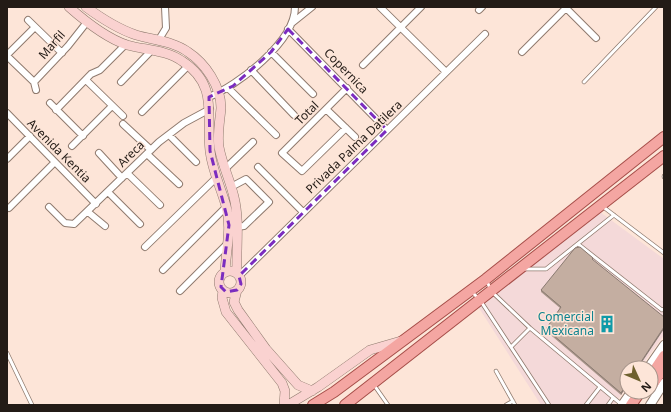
<svg xmlns="http://www.w3.org/2000/svg" width="671" height="412" viewBox="0 0 671 412" font-family="'Noto Sans',sans-serif">
	<style>
		.commercial { fill: #f4d9d9 }
		.lines { fill: none; stroke-linecap: round; stroke-linejoin: round }
		.service-casing { stroke: #8f7a6e; stroke-width: 4.5 }
		.minor-casing { stroke: #8f7a6e; stroke-width: 8 }
		.tertiary-casing { stroke: #8f7a6e; stroke-width: 10 }
		.secondary-casing { stroke: #8f7a6e; stroke-width: 10 }
		.primary-casing { stroke: #a64e49; stroke-width: 12 }
		.service { stroke: #fff; stroke-width: 3 }
		.minor { stroke: #fff; stroke-width: 6 }
		.tertiary { stroke: #fff; stroke-width: 8 }
		.secondary { stroke: #fad2d0; stroke-width: 9 }
		.primary { stroke: #f4a6a2; stroke-width: 10 }
		.wall { fill: #a9968a }
		.shaded-wall { fill: #897a71 }
		.building { fill: #c4aea1; stroke: #897a71 }
		.marked { fill: none; stroke: #7b2cbf; stroke-width: 3; stroke-dasharray: 8 5; stroke-linejoin: round }
		.labels { text-anchor: middle; stroke-width: 3; stroke-linejoin: round; paint-order: stroke }
		.street-label { font-size: 12px; fill: #231b16; stroke: #fde5d8 }
		.culture-label { font-size: 12px; fill: #0d838f; stroke: #fde5d8; text-anchor: end }
	</style>
	<rect width="100%" height="100%" fill="#fde5d8"/>
	<!-- commercial -->
	<path class="commercial" d="M600,212L664,259V335L640,368H627V387L614,405H541L477,305Z"/>
	<g class="lines">
		<!-- service casing -->
		<g class="service-casing">
			<path id="service" d="M584,82L656,7
				M664,176V177
				M602,206L664,253
				M578,244L662,310L664,309
				M525,269H546L614,215
				M487,281L491,291L530,328L621,404
				M471,291L480,300L549,405
				M511,347L530,328
				M7,353L32,405
				M496,371L515,405
				M374,385L388,405
				M506,405L513,401
				M586,405L600,387
				M608,405L613,398"/>
		</g>
		<!-- minor casing -->
		<g class="minor-casing">
			<path id="minor" d="M380,7L446,72
				M565,7L596,38
				M479,10L482,7
				M28,20L62,53
				M292,23L312,7
				M288,29L387,130
				M158,41L166,28L165,7
				M271,52L313,94
				M522,52L567,7
				M7,55L35,27
				M7,56L34,82L36,90
				M363,65L421,7
				M251,70L294,115
				M86,80L123,116
				M34,82L68,46L87,22
				M121,82L151,51
				M228,88L276,135
				M209,97C238,85 295,42 295,7
				M50,103L83,136
				M326,109L355,137
				M56,110L91,74L100,70L126,44
				M142,112L189,65
				M7,113L96,204
				M123,124L151,150
				M169,135L196,162
				M72,146L112,106
				M99,153L122,178
				M282,153L347,88
				M282,153L302,171L346,128
				M147,154L179,184
				M7,159L30,136
				M258,167L303,212
				M225,169L253,142
				M127,173L160,205
				M231,187L246,179L269,202L244,226L237,227
				M108,192L140,224
				M49,207L65,223L74,224L159,142L184,123L210,109
				M9,208L55,162
				M88,212L105,226
				M145,247L217,177
				M163,270L226,207
				M239,276L485,34
				M180,291L228,243"/>
		</g>
		<!-- tertiary casing -->
		<g class="tertiary-casing">
			<path id="tertiary" d="M648,368L664,345
				M622,405L631,392
				M650,405L664,383"/>
		</g>
		<!-- secondary casing -->
		<g class="secondary-casing">
			<path id="secondary" d="M69,7C86,22 106,38 127,45C145,50 167,50 182,61C219,85 206,115 210,151C212,170 221,188 226,206C232,228 226,250 225,272
				M86,7C101,18 118,29 136,35C153,40 173,41 188,52C205,63 221,86 221,108C220,120 217,135 219,147C222,164 230,180 234,197C240,222 236,247 237,273
				M219 282a11 11 0 1 1 22 0a11 11 0 1 1-22 0Z
				M223,290L222,298L226,312L282,383L285,391L284,405
				M237,290L234,302L238,310L266,349L298,385L312,391
				M288,405L318,387L370,350L401,341"/>
		</g>
		<!-- primary casing -->
		<g class="primary-casing">
			<path id="primary" d="M654,371L664,356
				M651,387L664,367
				M313,405L334,392L486,279L664,137
				M345,405L664,156
				M631,405L640,392"/>
		</g>
		<!-- service -->
		<use href="#service" class="service"/>
		<!-- minor -->
		<use href="#minor" class="minor"/>
		<!-- tertiary -->
		<use href="#tertiary" class="tertiary"/>
		<!-- secondary -->
		<use href="#secondary" class="secondary"/>
		<!-- primary -->
		<use href="#primary" class="primary"/>
	</g>
	<!-- wall -->
	<path class="wall" d="M593,259L627,368V385L621,395L546,331V329L560,308L541,292V290Z"/>
	<!-- shaded-wall -->
	<path class="shaded-wall" d="M664,327V329L638,368H637Z
		M627,383V385L621,395V393Z"/>
	<!-- building -->
	<path class="building" d="M580,247L593,258L592,259L664,317V327L637,368H627V383L621,393L546,329L561,307L541,290L575,248Z"/>
	<!-- marked area -->
	<path class="marked" d="M288,29L387,130L239,276L241,284L237,290L226,292L221,287L229,225L210,151L209,97L233,86L271,52Z"/>
	<!-- icons -->
	<defs>
		<g id="building-bare" transform="scale(1.38)"><path d="M-4-6H4V6H1V3H-1V6H-4ZM-2.5-4.3h1.7v1.8h-1.7ZM.8-4.3h1.7v1.8H.8ZM-2.5-1h1.7V.8h-1.7ZM.8-1h1.7V.8H.8Z" fill="#0f9aa8" stroke="#fde5d8" stroke-width="2.5" paint-order="stroke"/></g>
	</defs>
	<g fill-rule="evenodd">
		<use href="#building-bare" x="607" y="324"/>
	</g>
	<g class="labels">
		<!-- street labels -->
		<g class="street-label">
			<text transform="translate(52 45) rotate(-49)" y="4">Marfil</text>
			<text transform="translate(346 71) rotate(46)" y="4">Copernica</text>
			<text transform="translate(307 113) rotate(-45)" y="4">Total</text>
			<text transform="translate(354 147) rotate(-44)" y="4">Privada Palma Datilera</text>
			<text transform="translate(59 151) rotate(45)" y="4">Avenida Kentia</text>
			<text transform="translate(131 154) rotate(-44)" y="4">Areca</text>
		</g>
		<!-- culture labels -->
		<g class="culture-label">
			<text x="594" y="321">Comercial<tspan x="594" dy="14">Mexicana</tspan></text>
		</g>
	</g>
	<!-- border -->
	<rect width="671" height="412" fill="none" stroke="#231b16" stroke-width="16"/>
	<!-- north arrow -->
	<g transform="translate(639 380) rotate(134)"><circle r="19" fill="#fde5d8" stroke="#a6948a"/>
	<path d="M0-3L7 15L0 10L-7 15Z" fill="#6e602e"/>
	<text y="-6" font-size="11" font-weight="bold" text-anchor="middle" fill="#231b16">N</text>
	</g>
</svg>
